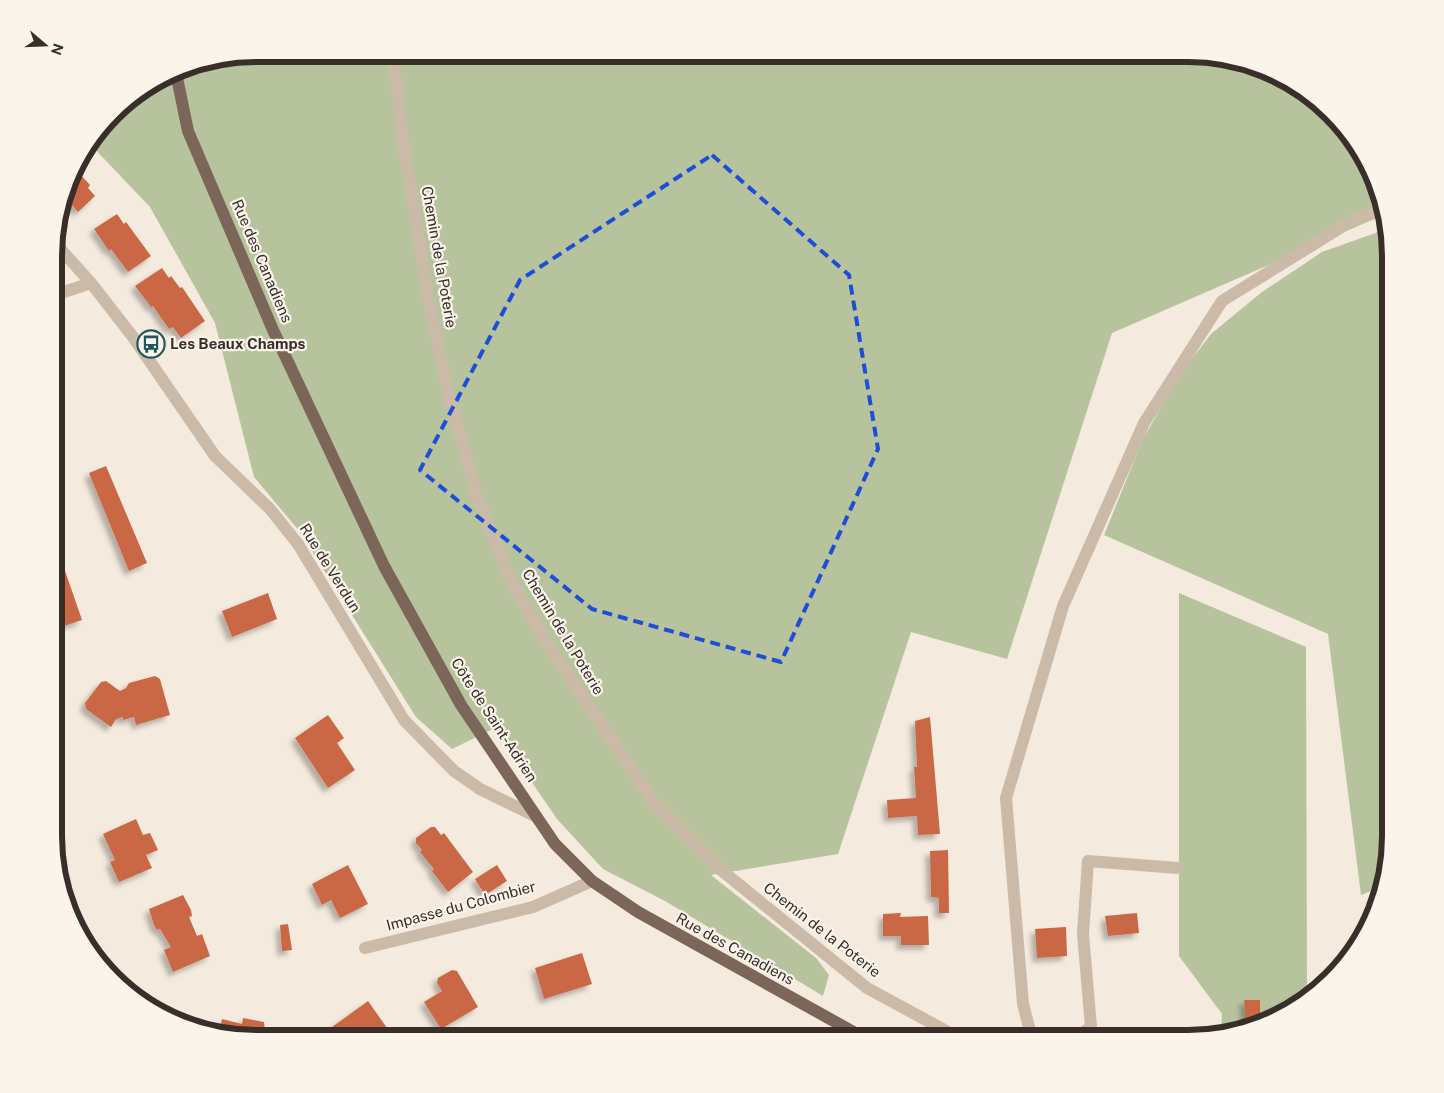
<svg xmlns="http://www.w3.org/2000/svg" width="1444" height="1093" viewBox="0 0 1444 1093" font-family="'Public Sans',sans-serif">
	<style>
		.green { fill: #b6c39d }
		.building { fill: #ca6845; filter: url(#shadow) }
		.lines { fill: none; stroke-linecap: round; stroke-linejoin: round }
		.minor { stroke: #ccbaa9; stroke-width: 12 }
		.major { stroke: #7c665a; stroke-width: 12 }
		.marked { fill: none; stroke: #1d4ed8; stroke-width: 4; stroke-dasharray: 10 6; stroke-linejoin: round }
		.labels { text-anchor: middle; stroke-width: 4.5; stroke-linejoin: round; paint-order: stroke }
		.street-label { font-size: 15px; fill: #392e29; stroke: #fbf4eb }
		.poi-label { font-size: 15px; font-weight: bold; fill: #392e29; stroke: #fbf4eb; text-anchor: start }
		.rim { fill: none; stroke: #392e29; stroke-width: 6 }
	</style>
	<defs>
		<filter id="shadow"><feDropShadow dx="-4.5" dy="4.5" stdDeviation="2.5" flood-color="#0004"/></filter>
	</defs>
	<rect width="100%" height="100%" fill="#f4eade"/>
	<!-- green -->
	<path class="green" d="M256,54H1201L1265,69L1321,104L1370,167L1381,216L1112,333L1007,659L911,632L838,854L711,875L816,958L829,975L823,996L665,901L603,869L557,819L495,728L452,749L416,717L300,532L254,477L215,323L150,207L90,144L123,104L191,65Z
		M1384,230L1390,256V850L1381,887L1361,895L1328,634L1104,535L1143,439L1179,376L1211,334L1262,292L1322,252Z
		M1179,593L1306,647L1307,996L1277,1019L1221,1032L1222,1014L1179,956Z"/>
	<!-- building -->
	<path class="building" d="M76,170L90,185L88,188L95,196L78,212L70,203L64,209L63,207Z
		M117,214L124,224L126,222L151,256L128,272L111,249L109,251L94,229Z
		M162,268L169,278L171,276L180,288L182,287L205,321L181,338L173,327L169,329L153,306L151,307L135,286Z
		M106,466L147,563L129,571L89,473Z
		M62,562L82,620L61,627L55,609V565Z
		M268,593L277,619L232,637L222,611Z
		M155,676L160,679L170,715L136,725L134,717L123,720V717L116,719L111,727L86,709L85,703L101,682L106,681L120,691L126,688L129,683Z
		M328,715L344,738L337,743L355,770L328,788L295,738Z
		M930,717L940,834L918,835L917,816L888,818L887,800L916,798L914,767H917L915,721Z
		M136,819L143,835L150,833L158,850L146,855L152,868L119,882L110,862L115,860L103,834Z
		M431,827H435L441,835L444,833L473,872L448,892L432,871L434,869L420,852L422,850L416,843V838Z
		M948,850L949,913H939V898L931,897L930,851Z
		M348,865L368,904L340,918L331,900L322,905L312,884Z
		M497,865L507,881L485,895L475,879Z
		M183,895L191,910L192,916L189,917L197,936L202,934L210,956L173,972L164,950L171,947L160,929L157,930L154,925L149,909Z
		M901,913L900,917L928,916L929,945H901V936H883V914Z
		M1137,913L1139,933L1108,936L1105,916Z
		M288,924L292,950L282,951L280,925Z
		M1066,927L1067,956L1037,958L1035,929Z
		M582,953L592,984L544,999L535,968Z
		M452,970L457,971L478,1007L441,1029L424,1002L442,991L437,983L438,978Z
		M1244,1000H1260V1022L1246,1025Z
		M368,1001L387,1028L376,1035L379,1039H334L328,1030Z
		M243,1018L264,1022L266,1039H243L219,1033L222,1019L242,1024Z
		M301,1027L302,1039H290L289,1028Z
		M1165,1033H1202V1036L1188,1039H1165Z"/>
	<g class="lines">
		<!-- minor -->
		<path class="minor" d="M393,54L403,141L429,303L449,397L477,496L512,583L550,648L655,804L721,870L867,988L961,1039
			M55,243L91,283L133,337L215,456L270,509L298,544L404,720L454,771L480,789L537,817
			M55,295L91,283
			M71,913L75,915L86,941
			M365,948L533,907L592,881
			M1032,1039L1023,1004L1006,798L1063,606L1144,423L1222,301L1353,220L1380,211
			M1074,1039L1091,1027L1083,934L1088,861L1178,868"/>
		<!-- major -->
		<path class="major" d="M176,73L188,131L273,330L384,566L461,705L555,844L592,881L638,912L866,1039"/>
	</g>
	<!-- marked area -->
	<path class="marked" d="M712,155L849,275L878,449L781,662L592,609L420,470L520,280Z"/>
	<!-- icons -->
	<defs>
		<g id="bus-ring" transform="scale(1.4375)"><circle r="9.5" fill="#fbf4eb" stroke="#1d575d" stroke-width="1.5"/><path d="M-5-6H5V4H4V6H2V4H-2V6H-4V4H-5ZM-3.5-4V0h7V-4ZM-3.5 1.2v1.5H-2V1.2ZM2 1.2v1.5H3.5V1.2Z" fill="#1d575d"/></g>
	</defs>
	<g fill-rule="evenodd">
		<use href="#bus-ring" x="151" y="344"/>
	</g>
	<g class="labels">
		<!-- street labels -->
		<g class="street-label">
			<text transform="translate(439 257) rotate(80)" y="5">Chemin de la Poterie</text>
			<text transform="translate(262 261) rotate(67)" y="5">Rue des Canadiens</text>
			<text transform="translate(330 568) rotate(58)" y="5">Rue de Verdun</text>
			<text transform="translate(563 632) rotate(59)" y="5">Chemin de la Poterie</text>
			<text transform="translate(494 720) rotate(57)" y="5">Côte de Saint-Adrien</text>
			<text transform="translate(461 906) rotate(-15)" y="5">Impasse du Colombier</text>
			<text transform="translate(822 930) rotate(38)" y="5">Chemin de la Poterie</text>
			<text transform="translate(735 949) rotate(29)" y="5">Rue des Canadiens</text>
		</g>
		<!-- poi labels -->
		<g class="poi-label">
			<text x="170" y="349">Les Beaux Champs</text>
		</g>
	</g>
	<!-- crop -->
	<path d="M0 0H1444V1093H0ZM256 62H1188A194 194 0 0 1 1382 256V836A194 194 0 0 1 1188 1030H256A194 194 0 0 1 62 836V256A194 194 0 0 1 256 62Z" fill="#fbf4eb" fill-rule="evenodd"/>
	<path class="rim" d="M256 62H1188A194 194 0 0 1 1382 256V836A194 194 0 0 1 1188 1030H256A194 194 0 0 1 62 836V256A194 194 0 0 1 256 62Z"/>
	<!-- north arrow -->
	<g transform="translate(45 45) rotate(109)" stroke="#fbf4eb" stroke-width="4" paint-order="stroke">
	<path d="M0-4L9 19L0 12L-9 19Z" fill="#392e29"/>
	<text y="-8" font-size="14" font-weight="bold" text-anchor="middle" fill="#392e29">N</text>
	</g>
</svg>
